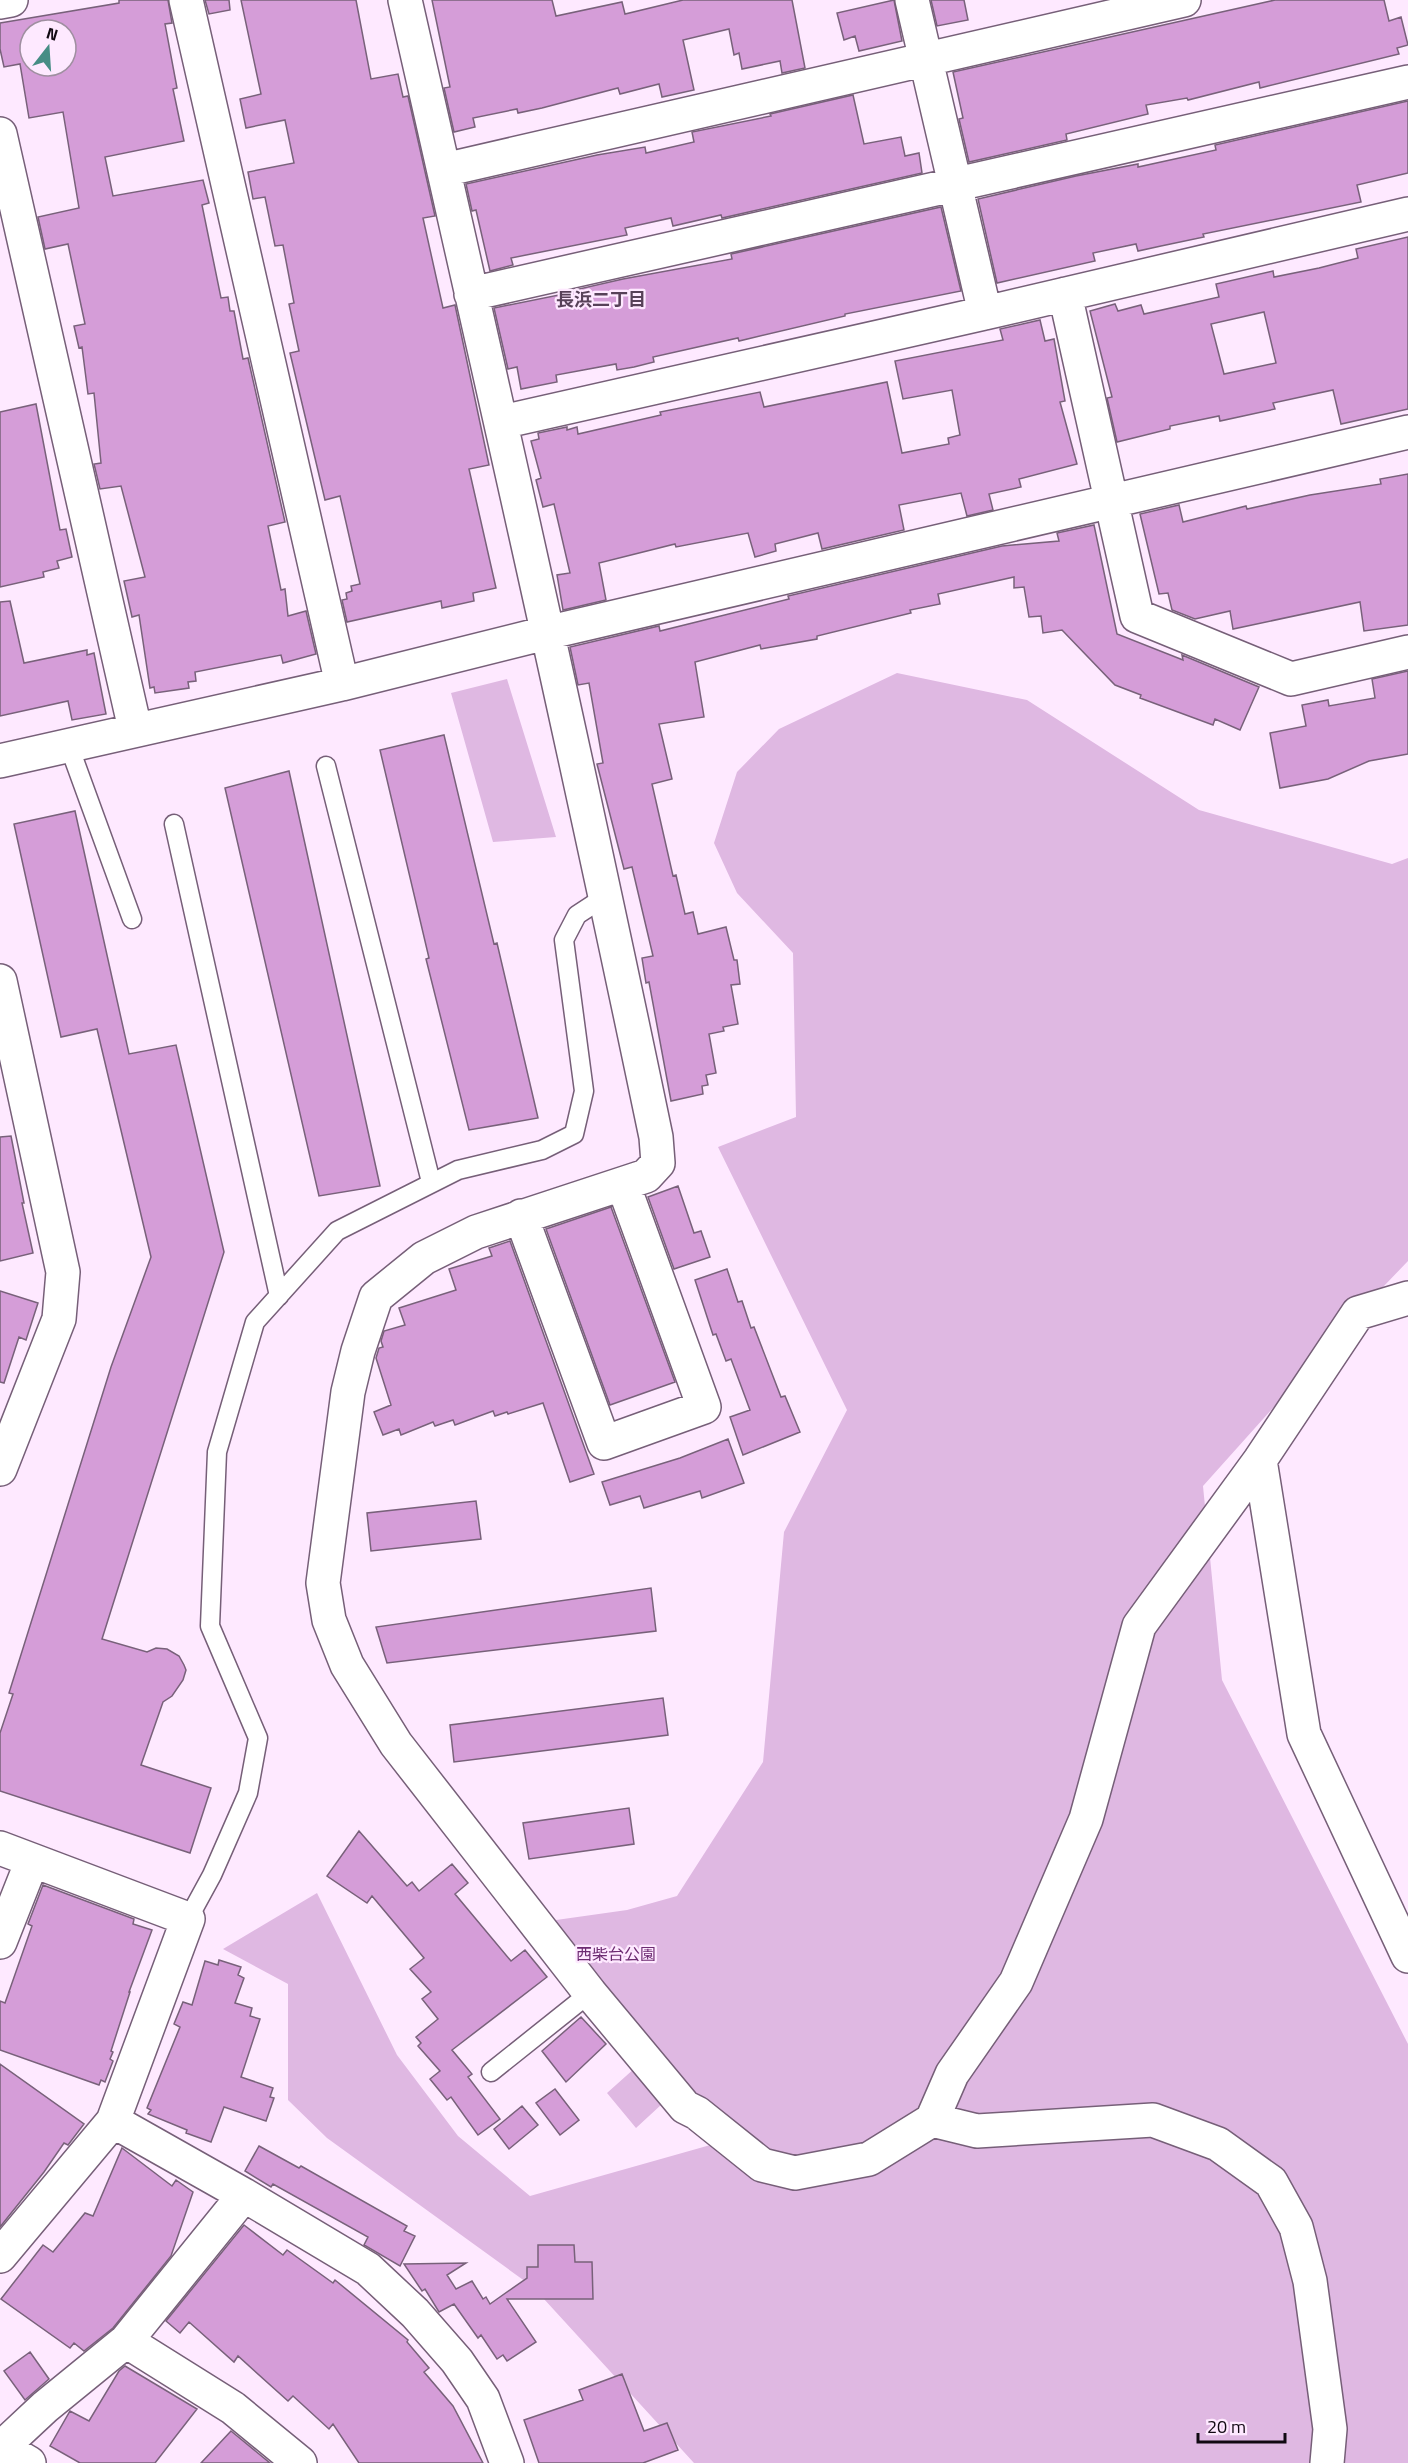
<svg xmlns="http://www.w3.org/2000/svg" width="1408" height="2463" viewBox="0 0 1408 2463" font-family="'Titillium Web','Noto Sans JP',sans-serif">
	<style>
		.green { fill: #dfb8e2 }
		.building { fill: #d59dd8; stroke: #78617a; stroke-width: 1.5; fill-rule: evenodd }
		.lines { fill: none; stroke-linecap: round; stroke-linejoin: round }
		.service-casing { stroke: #765f78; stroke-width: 21 }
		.minor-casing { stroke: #765f78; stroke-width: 36 }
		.service { stroke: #fff; stroke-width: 18 }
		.minor { stroke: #fff; stroke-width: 33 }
		.labels { text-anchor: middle; stroke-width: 4.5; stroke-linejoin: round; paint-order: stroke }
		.park-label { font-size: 16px; fill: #6d2b72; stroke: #fee9ff }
		.neighbourhood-label { font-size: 18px; font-weight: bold; fill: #574158; stroke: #fee9ff }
	</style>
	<rect width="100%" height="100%" fill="#fee9ff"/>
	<!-- green -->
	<path class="green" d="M897,673L1027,700L1199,810L1392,864L1408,858V1261L1358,1313L1203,1486L1222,1680L1408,2044V2463H694L533,2287L327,2138L288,2100V1984L223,1949L317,1893L397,2055L458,2136L530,2196L721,2142L675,2092L636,2128L607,2093L645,2059L542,1922L627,1910L677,1896L763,1762L784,1532L847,1410L718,1147L796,1117L793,953L737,893L714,843L737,772L779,729Z
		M507,679L556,837L493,842L451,693Z"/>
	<!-- building -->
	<path class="building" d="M119,0H168L172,23L165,24L177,88L173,89L184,141L105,157L113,196L203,180L209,203L202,205L221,298L228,297L230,311H234L243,359L248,358L285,522L268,526L281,590L285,589L288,616L306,611L316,654L283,663L281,655L195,672L196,681L188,682L189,688L155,693L154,687L150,688L139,615L132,617L124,581L145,577L121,486L100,489L95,468L94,464L101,463L94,393L88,394L82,347L79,348L74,326L85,324L68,244L45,249L38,217L79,208L63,112L29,118L20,64L4,67L0,49V23L119,3ZM30,30H66V66H30Z
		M205,0H229L230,10L209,14Z
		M241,0H356L371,79L398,74L403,97L408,96L435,216L423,218L443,308L455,305L489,465L469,469L496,588L473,593L474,601L442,608L441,601L347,622L342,600L347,599L346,593L352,591L351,586L360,584L340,496L325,500L290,353L299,351L289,304L294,303L283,245L275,246L265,197L253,199L248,172L294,163L285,120L246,128L240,99L261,94Z
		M432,0H552L556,16L622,2L625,14L683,0H792L805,68L782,73L780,61L742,69L739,53L734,55L729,29L683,40L694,90L662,97L659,84L620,94L618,88L542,108L518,113L517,109L473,118L475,127L454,132L444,88L450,87Z
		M894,0L902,41L859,51L855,36L844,40L837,13Z
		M931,0H964L968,20L937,26Z
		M1275,0H1384L1389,21L1401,17L1408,45L1397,48L1399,54L1260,88L1259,82L1188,100L1187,98L1146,105L1148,114L1066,134L1067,140L969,162L959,119L963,118L953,72Z
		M853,95L864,144L901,137L905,156L919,153L922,173L722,218L721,215L673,226L671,218L625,228L627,235L511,258L513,265L490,271L476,210L472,211L466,184L597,155L645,147L646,153L694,142L692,132L771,116L770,114Z
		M1408,101V173L1357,185L1361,202L1203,234L1204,237L1161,246L1138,251L1136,244L1093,253L1095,261L997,283L978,199L1076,176L1138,164V167L1216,150L1215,145Z
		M941,207L961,291L845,314V316L739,341L738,338L653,357L654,362L634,367L617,370L616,364L556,375L557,382L521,389L517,367L508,369L494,308L579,291V289L623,279L732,259L731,254Z
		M1408,237V409L1341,424L1333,390L1273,403L1275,409L1220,421L1219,416L1170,426V429L1117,442L1107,398L1112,397L1090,311L1115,304L1118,311L1141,305L1144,314L1219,297L1216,284L1273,271L1274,277L1319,268L1358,258L1356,249ZM1264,312L1276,363L1224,374L1211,324Z
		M1040,320L1045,341L1054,339L1065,401L1060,402L1077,464L1019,479L1021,487L989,494L993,510L967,516L961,493L899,505L904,530L822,549L818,533L775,544L776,551L755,557L748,533L676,547L675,544L599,563L606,600L563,610L557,575L570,573L554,504L543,507L536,480L541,478L531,441L539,439L538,433L567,427V430L577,427L578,434L661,415L660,412L760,392L764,407L887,382L902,453L949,444L948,438L960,435L952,390L903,399L895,361L1003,340L1000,329Z
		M36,404L60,530L66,529L72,557L57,561L59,568L43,572L44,577L0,587V412Z
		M1408,474V625L1364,631L1360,602L1233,629L1230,611L1195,619L1172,610L1168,593L1159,594L1140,514L1179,505L1183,522L1246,506L1247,509L1310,495L1381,484L1380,479Z
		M1094,525L1117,634L1183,660L1182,655L1259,687L1240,730L1215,719L1213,725L1140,698L1141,695L1115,685L1062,630L1043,633L1041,616L1029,617L1024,587L1014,588V577L938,594L940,604L910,610L911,613L817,636V639L761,649L760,645L695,662L704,717L659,724L672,779L652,784L673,876L676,875L685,914L693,912L698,934L726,927L734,960H737L740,984L731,985L738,1024L723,1027L724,1031L709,1034L716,1073L706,1075L708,1085L702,1086L703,1094L671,1101L649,982L646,983L642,958L653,956L632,867L624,869L597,764L603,763L589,683L578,685L570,647L659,626L660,631L789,599L788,596L1002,546L1059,541L1057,533Z
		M10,601L24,663L87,650V655L94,653L106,714L72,720L68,701L0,716V602Z
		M1408,671V754L1369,761L1328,779L1280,788L1270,733L1306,726L1302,705L1328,700L1329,706L1375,698L1372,679Z
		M444,735L494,944L497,943L538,1118L469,1130L426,959L429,958L380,750Z
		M289,771L380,1186L319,1196L225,788Z
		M75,811L129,1054L176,1045L224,1252L102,1639L147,1652L156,1648L167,1649L179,1656L184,1665L186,1670L183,1680L172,1696L163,1702L141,1765L211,1788L190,1853L0,1791V1733L13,1694L9,1693L111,1367L151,1257L97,1029L61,1037L14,824Z
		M11,1136L24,1203H22L33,1253L0,1261V1137Z
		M678,1186L694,1233L701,1231L710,1257L674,1269L648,1197Z
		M611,1207L675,1382L610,1405L546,1229Z
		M510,1241L594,1474L570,1482L543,1403L508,1414L507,1412L495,1416L493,1411L455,1425L453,1420L435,1426L433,1422L401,1435L399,1429L383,1435L374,1412L391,1405L376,1358L379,1348L383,1347L381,1341L384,1331L405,1325L399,1308L456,1290L449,1269L492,1256L489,1248Z
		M727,1269L738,1302L742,1301L751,1328L754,1327L781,1397L785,1396L800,1432L743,1455L730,1417L750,1410L731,1359L726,1361L716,1334L713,1335L695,1280Z
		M0,1291L38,1303L26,1340L19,1337L4,1383L0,1382Z
		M728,1439L744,1483L702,1498L700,1491L644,1508L640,1496L610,1505L602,1482L680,1458Z
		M476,1501L481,1539L371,1551L367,1513Z
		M651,1588L656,1631L387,1663L376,1627Z
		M663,1698L668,1735L454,1762L450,1725Z
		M629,1808L634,1844L529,1859L523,1823Z
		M359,1831L407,1886L412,1882L419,1891L452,1864L468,1883L455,1894L511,1961L525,1950L547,1977L452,2050L472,2074L468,2077L500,2119L478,2135L451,2097L447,2100L430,2079L440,2071L418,2046L421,2043L416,2037L438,2019L422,1999L431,1992L410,1969L424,1958L372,1896L367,1903L327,1876Z
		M43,1885L134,1919L133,1924L152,1930L129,1992H130L111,2051L113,2052L110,2059L113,2061L105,2082L101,2080L99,2085L0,2050V2001L5,2003L32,1926L28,1924Z
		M219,1960L241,1967L238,1975L244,1978L235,2003L252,2008L250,2016L260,2019L241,2077L273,2088L270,2097L274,2098L266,2121L224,2107L211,2142L186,2133L187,2130L148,2114L151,2110L147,2108L180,2027L174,2024L183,2002L192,2005L205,1961L218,1965Z
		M581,2017L606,2044L566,2082L542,2051Z
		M0,2064L84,2124L68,2145L64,2143L44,2172L0,2227Z
		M555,2089L579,2120L560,2135L536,2103Z
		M522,2106L538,2125L509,2149L494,2129Z
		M259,2146L299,2168L301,2166L407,2226L404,2231L415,2236L400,2266L364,2245L368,2237L273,2184L271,2187L245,2171Z
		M122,2148L172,2186L176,2180L193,2192L171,2256L113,2328L84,2351L74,2343L70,2348L1,2299L43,2245L53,2252L85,2213L93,2216Z
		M244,2225L283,2255L287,2250L333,2283L335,2280L408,2340L407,2342L429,2368L424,2372L453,2406L483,2463H359L333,2424L329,2429L293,2396L288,2401L238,2356L234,2362L189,2322L180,2333L166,2321Z
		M538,2245H574L575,2262H592L593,2299H507L536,2342L507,2361L503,2355L497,2359L481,2335L478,2338L454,2304L439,2312L425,2289L422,2291L404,2264L466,2263L447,2275L456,2289L472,2281L483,2299L486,2297L490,2304L527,2278V2267H538Z
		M30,2352L49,2379L25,2400L4,2371Z
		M125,2366L197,2409L155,2463H80L50,2446L70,2411L89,2421L119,2371Z
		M622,2374L644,2431L667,2423L678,2450L643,2463H539L524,2420L583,2400L579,2390Z
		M231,2431L270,2463H201Z"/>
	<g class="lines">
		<!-- service casing -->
		<g class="service-casing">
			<path id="service" d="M69,746L132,919
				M326,766L431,1182
				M174,824L279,1296
				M188,1919L212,1875L248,1793L258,1738L210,1626L217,1452L255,1322L337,1231L458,1170L542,1150L574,1134L584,1091L564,940L577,915L606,896
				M491,2072L590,1993"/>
		</g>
		<!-- minor casing -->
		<g class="minor-casing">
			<path id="minor" d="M186,0L342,684
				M405,0C491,378 577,757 656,1137L658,1163L646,1176L476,1232L424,1258L376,1297L358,1351L348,1392L323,1583L329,1620L347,1665L396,1744L590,1993L685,2107L697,2113L762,2165L795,2173L869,2159L932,2120L952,2074L1016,1982L1086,1819L1139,1626L1260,1460L1358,1313L1408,1298
				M912,0L985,313
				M0,2L11,0
				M0,134L135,729
				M444,170L1184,0
				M471,294L1408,82
				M1065,294L1137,616L1291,679L1408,652
				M502,422L985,313L1408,214
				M0,761L342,684L546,633L1408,432
				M0,981L63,1272L59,1319L0,1469
				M521,1216L604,1443L704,1407L623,1184
				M1260,1460L1304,1734L1408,1956
				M0,1848L188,1919L113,2121L0,2256
				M0,1942L32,1861
				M932,2120L977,2131L1153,2120L1218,2144L1271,2182L1296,2227L1310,2281L1330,2429L1327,2463
				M244,2195L368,2269L415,2313L457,2361L483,2399L507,2463
				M126,2341L233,2408L300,2463
				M2,2447L29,2463
				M0,2449L45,2407L126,2341L244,2195L113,2121"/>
		</g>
		<!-- service -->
		<use href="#service" class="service"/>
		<!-- minor -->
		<use href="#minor" class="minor"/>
	</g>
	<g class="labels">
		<!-- park labels -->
		<g class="park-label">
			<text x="616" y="1960">西柴台公園</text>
		</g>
		<!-- neighbourhood labels -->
		<g class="neighbourhood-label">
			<text x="601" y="306">長浜二丁目</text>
		</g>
	</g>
	<!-- north arrow -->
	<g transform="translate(48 48) rotate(17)"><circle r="28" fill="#fee9ff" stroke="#9f8fa0" stroke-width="1.5"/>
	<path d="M0-4.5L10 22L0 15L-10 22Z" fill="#478d85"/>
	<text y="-9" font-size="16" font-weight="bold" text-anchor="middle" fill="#110912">N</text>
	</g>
	<!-- scale -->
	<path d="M1198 2433v9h87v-9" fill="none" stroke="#110912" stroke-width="3"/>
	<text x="1207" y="2433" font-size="18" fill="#110912" stroke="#fee9ff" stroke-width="4.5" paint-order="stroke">20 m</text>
</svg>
